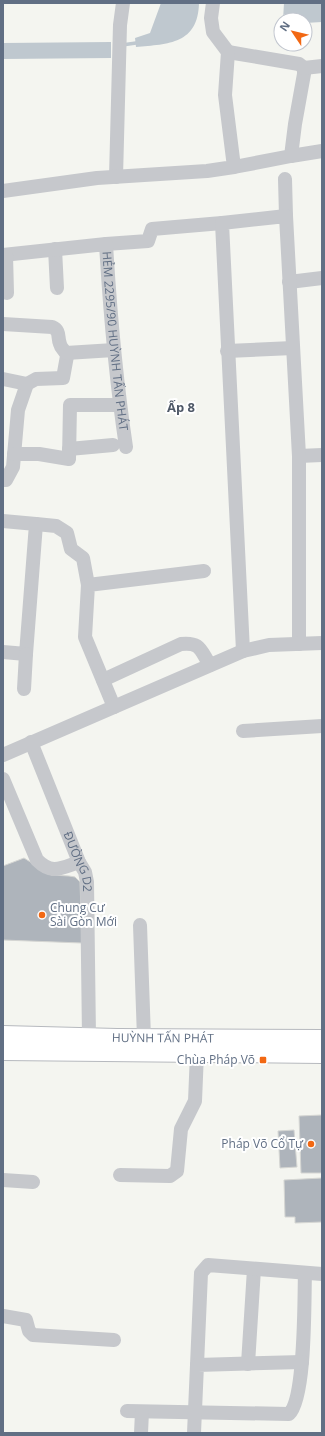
<svg xmlns="http://www.w3.org/2000/svg" width="325" height="1436" viewBox="0 0 325 1436" font-family="'Open Sans',sans-serif">
	<style>
		.water { fill: #bfc8cf }
		.lines { fill: none; stroke-linecap: round; stroke-linejoin: round }
		.stream { stroke: #bfc8cf; stroke-width: 3.5 }
		.building { fill: #aeb4bb; stroke: #d5d6d3 }
		.major-casing { stroke: #b6b9be; stroke-width: 20 }
		.minor { stroke: #c6c8cc; stroke-width: 14 }
		.major { stroke: #fff; stroke-width: 18 }
		.poi-dot { fill: #f26813; stroke: #fff; stroke-width: 1.5 }
		.labels { text-anchor: middle; stroke-width: 4; stroke-linejoin: round; paint-order: stroke }
		.street-label { font-size: 12px; fill: #616f84; stroke: #fff }
		.poi-label { font-size: 12px; fill: #616f84; stroke: #fff; text-anchor: end }
		.neighbourhood-label { font-size: 13px; font-weight: bold; fill: #4f5968; stroke: #fff }
	</style>
	<rect width="100%" height="100%" fill="#f4f5f0"/>
	<!-- water -->
	<path class="water" d="M161,3H199C198,44 169,44 136,47L135,38L150,33Z
		M284,3H322V22L305,23V20H283Z
		M111,42V58L3,59V43Z"/>
	<g class="lines">
		<!-- stream -->
		<path class="stream" d="M122,45L136,43"/>
	</g>
	<!-- building -->
	<path class="building" d="M24,858L51,875L69,876L75,877L80,882L82,943L3,940V866Z
		M322,1115V1173H301L299,1116Z
		M294,1130L297,1167L280,1168L278,1131Z
		M322,1178V1222L295,1223V1217H285L284,1180Z"/>
	<g class="lines">
		<!-- major casing -->
		<g class="major-casing">
			<g id="major">
				<path id="s3" d="M3,1035L117,1038L322,1039"/>
				<path d="M3,1051L322,1054"/>
			</g>
		</g>
		<!-- minor -->
		<g class="minor">
			<path d="M228,52L299,64L304,68V74L295,124L291,156L234,167"/>
			<path d="M304,68L322,66"/>
			<path d="M291,156L322,151"/>
			<path d="M116,177L120,25L123,3"/>
			<path d="M285,179L286,216"/>
			<path d="M3,191L97,178L207,171L234,167L225,95L228,52L213,32L211,18L213,3"/>
			<path d="M106,244L148,241L152,229L222,223"/>
			<path d="M55,249L57,288"/>
			<path id="s1" d="M3,255L106,244C110,312 116,380 126,447"/>
			<path d="M6,255L7,293"/>
			<path d="M289,282L322,278"/>
			<path d="M3,324L52,327C61,331 57,337 60,344C61,349 66,351 67,356L63,378L36,379L27,384L18,410L13,467L6,480H3"/>
			<path d="M227,351L293,348"/>
			<path d="M66,353L114,350"/>
			<path d="M3,379L27,384"/>
			<path d="M69,449L113,445"/>
			<path d="M14,454H39L69,459L70,405H120"/>
			<path d="M299,456L322,455"/>
			<path d="M3,521L36,524L26,654L3,652"/>
			<path d="M36,524L56,526L67,533L71,549L83,558L88,585"/>
			<path d="M243,651L222,223L286,216L299,456V644"/>
			<path d="M103,680L181,644C201,642 200,650 210,665"/>
			<path d="M24,689L26,654"/>
			<path d="M114,707L85,637L88,585L204,571"/>
			<path d="M243,731L322,726"/>
			<path id="s2" d="M31,742L79,862L85,872L87,882L89,1037"/>
			<path d="M3,755L243,651L269,645L322,643"/>
			<path d="M3,779L37,860C52,875 61,868 79,862"/>
			<path d="M140,925L144,1038"/>
			<path d="M120,1175L170,1176L177,1171L181,1129L195,1101L197,1053"/>
			<path d="M3,1180L33,1182"/>
			<path d="M3,1316L26,1320L29,1331L33,1335L114,1340"/>
			<path d="M248,1364L254,1269"/>
			<path d="M197,1365L201,1273L208,1265L322,1274"/>
			<path d="M127,1411L289,1414C306,1398 304,1300 305,1273"/>
			<path d="M141,1433L142,1412"/>
			<path d="M194,1433L197,1365L302,1362"/>
		</g>
		<!-- major -->
		<use href="#major" class="major"/>
	</g>
	<!-- markers -->
	<g class="poi-dot">
		<circle cx="42" cy="915" r="4"/>
		<rect x="259" y="1056" width="8" height="8" rx="2"/>
		<circle cx="311" cy="1144" r="4"/>
	</g>
	<g class="labels">
		<!-- street labels -->
		<g class="street-label">
			<text dy="4" stroke="none"><textPath href="#s1" startOffset="201">HẺM 2295/90 HUỲNH TẤN PHÁT</textPath></text>
			<text dy="4" stroke="none"><textPath href="#s2" startOffset="129">ĐƯỜNG D2</textPath></text>
			<text dy="4" stroke="none"><textPath href="#s3" startOffset="160">HUỲNH TẤN PHÁT</textPath></text>
		</g>
		<!-- poi labels -->
		<g class="poi-label">
			<text x="50" y="912" text-anchor="start">Chung Cư<tspan x="50" dy="14">Sài Gòn Mới</tspan></text>
			<text x="255" y="1064">Chùa Pháp Võ</text>
			<text x="303" y="1148">Pháp Võ Cổ Tự</text>
		</g>
		<!-- neighbourhood labels -->
		<g class="neighbourhood-label">
			<text x="181" y="412">Ấp 8</text>
		</g>
	</g>
	<!-- border -->
	<rect width="325" height="1436" fill="none" stroke="#616f84" stroke-width="8"/>
	<!-- north arrow -->
	<g transform="translate(293 32) rotate(305)"><circle r="19" fill="#ffffff" stroke="#c0c5ce"/>
	<path d="M0-3L7 15L0 10L-7 15Z" fill="#f26813"/>
	<text y="-6" font-size="11" font-weight="bold" text-anchor="middle" fill="#616f84">N</text>
	</g>
</svg>
